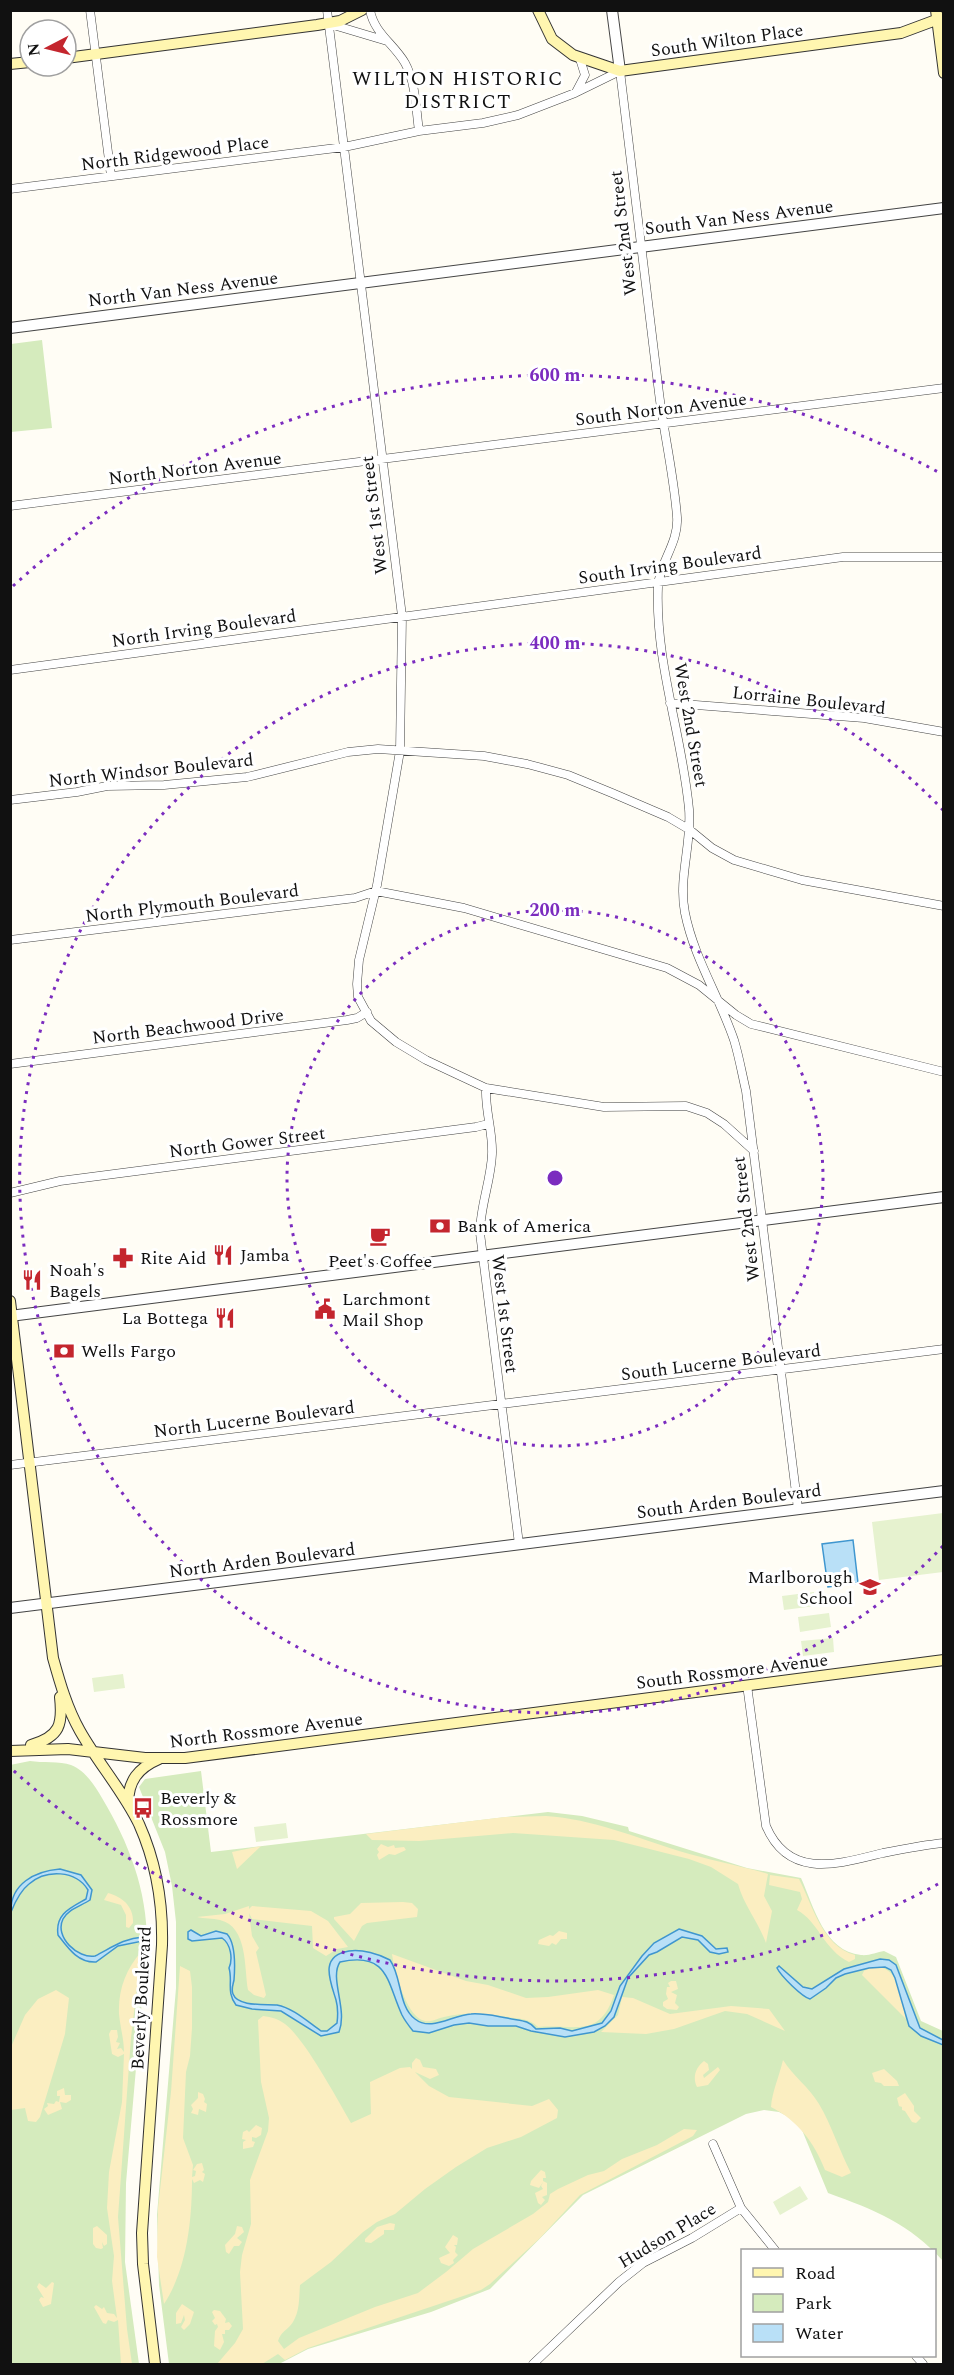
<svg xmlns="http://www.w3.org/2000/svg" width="954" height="2375" viewBox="0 0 954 2375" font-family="Spectral,serif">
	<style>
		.green { fill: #d5ebbd }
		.sand { fill: #fbeec1 }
		.pitch { fill: #e6f2cf }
		.water { fill: #b9e0f7; stroke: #3f96cf; stroke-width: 1.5 }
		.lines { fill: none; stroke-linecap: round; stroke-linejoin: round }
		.minor-casing { stroke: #444; stroke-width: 9 }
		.tertiary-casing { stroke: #444; stroke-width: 12 }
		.secondary-casing { stroke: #333; stroke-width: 12 }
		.minor { stroke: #fff; stroke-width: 8 }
		.tertiary { stroke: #fff; stroke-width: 10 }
		.secondary { stroke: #fff6b0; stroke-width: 10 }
		.ring { fill: none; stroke: #7b2cbf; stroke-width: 3; stroke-dasharray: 3 6 }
		.labels { text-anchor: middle; stroke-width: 6; stroke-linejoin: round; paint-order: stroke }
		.street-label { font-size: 18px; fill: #111; stroke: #fff }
		.poi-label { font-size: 18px; fill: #111; stroke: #fff; text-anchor: start }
		.neighbourhood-label { font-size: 20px; letter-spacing: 1.5px; fill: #111; stroke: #fff }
		.centre { fill: #7b2cbf; stroke: #fff; stroke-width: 3 }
		.ring-label { font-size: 18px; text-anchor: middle; font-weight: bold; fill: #7b2cbf; stroke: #fff; stroke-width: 6; stroke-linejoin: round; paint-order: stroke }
	</style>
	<rect width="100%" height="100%" fill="#fffdf5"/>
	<!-- green -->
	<path class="green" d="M42,340L52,428L11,432V344Z
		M30,1761C42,1763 60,1761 71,1765C86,1771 95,1786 102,1798C129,1843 147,1890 147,1942L126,2183L125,2262L139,2364H11L10,1765Z
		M201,1771L211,1852L548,1812L582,1816L628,1827L629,1831L747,1868L801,1878C814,1907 824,1951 861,1955C869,1956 877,1952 884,1951L896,1957L921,2021L943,2031V2261C910,2224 875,2210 828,2193L802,2130L791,2118L779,2112L764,2110L746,2114L583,2195L490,2289L431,2312L308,2349L279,2364H169L159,2285L157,2215L176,1988V1922L172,1886L165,1852L139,1787L145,1779Z"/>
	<!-- sand -->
	<path class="sand" d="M546,1816C593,1819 634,1837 679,1851C708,1860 738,1865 768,1874L764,1896L772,1911L766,1943C758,1921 744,1906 738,1884L711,1867L689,1859L614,1840L513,1833L419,1841L372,1840L366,1834L505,1817Z
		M381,1844L388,1847L394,1845L395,1848L404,1847L406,1850L395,1855L389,1854L379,1860L377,1855L379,1852L377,1849Z
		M261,1846L237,1869L232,1852Z
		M770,1875L799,1879C813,1906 822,1946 855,1955V1959L849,1962C824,1950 818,1921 797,1910L802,1899L800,1892L769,1885Z
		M108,1893C123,1897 134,1907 133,1923L129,1928L126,1927V1915L121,1905L104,1900Z
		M403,1902L412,1903L418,1909L417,1917L367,1923L362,1926L354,1941L334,1919V1917L350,1914L361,1903Z
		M249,1906V1909L252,1906L311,1911L328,1921L348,1947L337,1949L326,1956L313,1948L312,1926L252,1919L249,1913L252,1936L259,1948L256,1952L266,1995L264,1998L254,1995L248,1990C244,1967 248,1927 220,1920C213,1918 204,1919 197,1917L225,1914Z
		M559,1931L567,1933V1939H561L556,1945L552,1943L549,1946L538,1944L539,1940L550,1935L553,1936Z
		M141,1952L131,2038L118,2217L127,2329L132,2364H121L118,2320L114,2322L108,2320L106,2324L103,2323L94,2307L96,2305L102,2309L104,2307L107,2313L114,2314L117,2318L112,2281L114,2256L107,2208L109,2172L122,2102L124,2054L118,2057L112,2054L109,2034L111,2030H117L118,2037L116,2042L120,2043L117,2049L121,2048L124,2052C124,2039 120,2026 119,2014C118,1990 126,1969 141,1952Z
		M392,1954L466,1981L488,1985L526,1998L548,1997L598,1990L614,1995C599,2039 575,2024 538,2027C529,2018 520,2019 508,2017C484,2013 469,2012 444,2017C437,2018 430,2024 422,2020C406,2014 394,1970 392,1954Z
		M180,1966L190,1971L192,1987V2028L190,2056L186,2072L183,2138L193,2165L192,2177L195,2176L196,2171L193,2170L197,2164L202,2163L204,2170L202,2172L205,2174L203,2182L200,2180L194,2183L192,2179C192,2220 187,2269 164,2304L157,2257L158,2208L171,2092Z
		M872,1967C900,1964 901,1999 906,2019L862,1975L864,1971Z
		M671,1981H676L678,1989L671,1992L677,1995L675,2003L679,2007L677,2010L667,2009L663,2006V2002L668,1999L666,1994L667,1987H670L668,1983Z
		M56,1990L69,1998L65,2034L40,2117L36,2122L28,2121L25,2108L11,2110V2047L25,2015L38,1999Z
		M622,1997L633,1998L670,2014L731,2006L769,2009L785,2031L747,2014L725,2011L674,2029L646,2034L601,2032L618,2015Z
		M263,2016C272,2017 278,2019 285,2024C305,2039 337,2099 351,2123L371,2114L370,2082L400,2068L410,2067L412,2069V2063L416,2058L420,2060L423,2067L436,2069L439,2075L430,2079L415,2072L429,2086L449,2097L532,2106L549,2099L558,2110L557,2118L521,2137L487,2148L456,2167L425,2189L395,2214L377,2222L363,2232L331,2262L300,2285C299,2297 300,2311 293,2322C288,2330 281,2331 278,2341L284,2349L299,2338L375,2307L418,2293L446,2272L473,2249L533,2214L548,2202L550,2194L558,2189L588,2175L604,2171L622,2159L657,2145L684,2129L697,2130L693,2136L580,2195L540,2238L490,2284L481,2290L308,2348L285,2360L278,2354L262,2364H217L235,2343L243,2329L240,2272L242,2255L251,2224L250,2180L268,2131L269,2118L261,2082L258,2020Z
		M783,2060C793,2076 809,2087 819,2104C832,2126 839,2150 851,2173L842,2177L825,2170C814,2142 798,2121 771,2107C772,2092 779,2077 783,2060Z
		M704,2061L708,2064L709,2070L703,2075L704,2078L718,2067L720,2070L708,2085L697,2087C692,2077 696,2067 704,2061Z
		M884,2069L897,2081L899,2086H884L881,2083L875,2082L872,2073Z
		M64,2088L65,2095H71V2100L66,2103L60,2102L62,2109L48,2115L44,2109L48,2106L47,2103L54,2104L56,2101L59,2102L60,2096H57V2091Z
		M198,2092L203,2094L205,2099L204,2102L207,2104L206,2112L199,2109L198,2115L191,2113L193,2109L191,2105L198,2098Z
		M905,2093L914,2106V2111L921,2118L916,2123L912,2122L905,2111L902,2110V2107L899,2106L897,2098Z
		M256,2125L262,2128L261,2135L256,2138L252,2137V2141L255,2142L253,2147L243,2149V2142L246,2140L242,2139L243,2132L247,2130L249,2132Z
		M541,2170L545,2172L546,2178H543V2181L547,2183V2195L542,2197L545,2200L541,2205L538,2203L535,2193L543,2189L541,2186L543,2182L539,2188L530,2185L531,2181Z
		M390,2223L395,2224L394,2230H384V2234L371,2243L365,2242V2239L377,2227Z
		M97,2226L107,2235V2244L104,2246L102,2242L103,2248L101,2249L96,2248L93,2244V2228Z
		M237,2226L242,2227L244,2232L237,2238L242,2242L239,2246H234L229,2254L226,2252L225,2245L235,2234Z
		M453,2235L458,2238L457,2245H454L456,2247L455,2252L458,2255L453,2260L454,2263L449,2266L441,2263L439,2258L450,2253L445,2247Z
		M52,2282L54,2283L51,2304L43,2307L39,2300L41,2297L44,2298L37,2287L39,2283L46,2288Z
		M182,2304L194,2312L190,2324L184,2330L181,2327L185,2320L184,2315L181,2323L176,2324V2313Z
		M214,2310L220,2311L226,2319L225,2323L229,2322L232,2326L229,2330H225V2334H222L224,2342L220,2350L214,2346L215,2331L218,2327L217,2324L215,2325L212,2321L215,2318L212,2312Z"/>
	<!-- pitch -->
	<path class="pitch" d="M943,1513V1572L879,1580L872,1522Z
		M814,1592L815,1606L784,1610L782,1596Z
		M829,1613L831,1627L800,1632L798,1617Z
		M833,1638L834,1652L803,1656L801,1641Z
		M123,1674L125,1688L94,1692L92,1678Z
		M286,1823L288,1838L256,1842L254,1827Z
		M800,2186L808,2199L780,2215L773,2202Z"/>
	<!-- water -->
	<path class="water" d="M853,1540L858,1583L828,1587L822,1544Z
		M60,1869L81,1875L92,1890L90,1900C81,1906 68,1909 63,1919C54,1937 78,1959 95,1956C111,1948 124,1938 143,1937V1941L118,1946L96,1962C78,1963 68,1948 58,1935C55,1914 70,1908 86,1899L88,1890C76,1870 46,1869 29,1884C20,1891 15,1902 11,1912C10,1884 35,1871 60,1869Z
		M679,1929L702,1936L716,1949L727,1948L728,1952L719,1954L710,1952L698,1940L682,1937L657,1952L649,1955L628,1978L614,2017L605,2026L594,2032L565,2037L531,2031L516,2026H488L469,2023L454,2025L429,2033L413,2031C409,2026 405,2021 402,2015C387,1983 389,1951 340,1962C329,1978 348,2009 339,2032L321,2036L281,2011L252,2009L236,2005C226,1992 233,1981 229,1968C233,1959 231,1944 222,1938L192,1941L188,1939V1932L191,1930L201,1936L216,1931L227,1934C236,1944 235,1967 234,1980C233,1985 231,1989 233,1994C238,2007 265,2004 277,2005C293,2008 308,2022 321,2031H327L337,2023C338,2015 338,2007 336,2000C330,1980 319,1956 349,1951C362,1949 379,1954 390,1960C402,1977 398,2006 415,2019C431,2032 452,2015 471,2014C483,2013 495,2016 507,2018C519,2021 528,2019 536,2029L560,2028L572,2031L602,2023L611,2011L620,1986L642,1956L654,1943Z
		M880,1959L889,1960L896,1965L920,2028L943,2040V2045L921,2036L909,2026L895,1978L891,1970L885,1967L869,1968L845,1974L836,1978L826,1988L810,1999C802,1997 781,1976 777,1968L779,1966L803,1987L812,1989L844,1969Z"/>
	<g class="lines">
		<!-- minor casing -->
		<g class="minor-casing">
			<path id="minor" d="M90,10L111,176
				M327,10L402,616L400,751L377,885L359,960L357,984L358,997L371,1021L396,1042L426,1060L486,1088L604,1107L686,1106L707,1113L724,1124L754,1151
				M370,10C374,33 394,44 405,63C416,83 416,110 419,131
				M330,24L387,41
				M576,92L585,75L580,59
				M10,189L344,147L419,131L483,123L518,115L575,93L620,71C633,178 646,285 659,393C664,434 674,476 677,517C679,543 659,563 658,587C655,663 682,734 689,809C692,844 678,878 685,913C694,958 719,996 734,1040C739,1056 742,1074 746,1091L798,1509
				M10,506L944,388
				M10,670L843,557H944
				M670,703L864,718L944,732
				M10,800L77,792L107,786L164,785L247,777L348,752L378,749L484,756L527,764L568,775L612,793L668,817L690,830L712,848L734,860L802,880L944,906
				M10,940L355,898L376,891L464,908L667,968L699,985L736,1015L751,1024L944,1072
				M10,1064L347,1020L357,1018L367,1012
				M486,1088C485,1111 493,1132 492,1154C491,1181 480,1206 480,1233L519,1544
				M10,1193L60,1181L476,1127L488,1124
				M10,1465L944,1349
				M747,1685L766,1826C789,1880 838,1864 883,1853C903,1849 923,1845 944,1843
				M713,2144L741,2208L775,2250
				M916,2356L923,2364
				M533,2364L619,2282L643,2263L692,2238L741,2208"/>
		</g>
		<!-- tertiary casing -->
		<g class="tertiary-casing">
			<path id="tertiary" d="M612,10L620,71
				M10,328L944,208
				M10,1316L944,1197
				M10,1608L944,1491"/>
		</g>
		<!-- secondary casing -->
		<g class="secondary-casing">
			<path id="secondary" d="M538,10L552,39L573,55L620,71L901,33L944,17
				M936,10L944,73
				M66,58L317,25L340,21L362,10
				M10,64L30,62
				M10,1301L53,1658C60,1683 67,1708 80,1731C98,1763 123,1791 139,1824C156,1862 163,1904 162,1945L142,2233L143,2264L155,2364
				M31,1745C60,1737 63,1724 60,1697
				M10,1751L68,1749L145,1758H185L944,1660
				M128,1804C128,1781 138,1768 159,1759"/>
		</g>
		<!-- minor -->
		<use href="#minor" class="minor"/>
		<!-- tertiary -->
		<use href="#tertiary" class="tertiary"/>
		<!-- secondary -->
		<use href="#secondary" class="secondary"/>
	</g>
	<!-- distance rings -->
	<g class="ring">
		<circle cx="555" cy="1178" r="268"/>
		<path d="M943 1546A535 535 0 1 1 943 810"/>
		<path d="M938 1884A803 803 0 0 1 13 1770M13 586A803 803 0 0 1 938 472"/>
	</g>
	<!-- icons -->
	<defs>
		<g id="bank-bare" transform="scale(1.62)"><path d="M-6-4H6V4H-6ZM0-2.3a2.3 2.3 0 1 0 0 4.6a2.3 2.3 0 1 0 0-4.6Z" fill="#c4262e" stroke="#fff" stroke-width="2.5" paint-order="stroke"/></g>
		<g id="cafe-bare" transform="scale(1.62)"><path d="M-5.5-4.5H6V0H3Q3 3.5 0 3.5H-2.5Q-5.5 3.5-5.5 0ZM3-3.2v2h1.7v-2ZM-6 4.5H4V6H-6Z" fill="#c4262e" stroke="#fff" stroke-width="2.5" paint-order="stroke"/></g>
		<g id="restaurant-bare" transform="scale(1.62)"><path d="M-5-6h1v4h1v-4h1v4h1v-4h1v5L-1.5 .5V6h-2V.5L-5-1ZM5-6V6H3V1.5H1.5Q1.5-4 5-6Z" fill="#c4262e" stroke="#fff" stroke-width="2.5" paint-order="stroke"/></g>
		<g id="pharmacy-bare" transform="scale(1.62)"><path d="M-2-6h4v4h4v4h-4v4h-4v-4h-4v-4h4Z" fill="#c4262e" stroke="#fff" stroke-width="2.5" paint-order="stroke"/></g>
		<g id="civic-bare" transform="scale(1.62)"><path d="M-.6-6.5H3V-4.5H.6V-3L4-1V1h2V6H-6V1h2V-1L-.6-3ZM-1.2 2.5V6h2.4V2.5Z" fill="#c4262e" stroke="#fff" stroke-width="2.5" paint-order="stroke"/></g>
		<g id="school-bare" transform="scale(1.62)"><path d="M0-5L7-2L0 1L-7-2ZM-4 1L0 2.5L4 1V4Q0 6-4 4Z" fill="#c4262e" stroke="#fff" stroke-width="2.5" paint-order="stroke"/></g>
		<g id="bus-bare" transform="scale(1.62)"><path d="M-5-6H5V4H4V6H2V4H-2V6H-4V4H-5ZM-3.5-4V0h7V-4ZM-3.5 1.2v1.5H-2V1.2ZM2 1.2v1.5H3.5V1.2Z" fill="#c4262e" stroke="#fff" stroke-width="2.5" paint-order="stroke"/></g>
	</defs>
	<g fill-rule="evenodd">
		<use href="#bank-bare" x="440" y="1226"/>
		<use href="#cafe-bare" x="380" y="1236"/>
		<use href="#restaurant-bare" x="223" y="1255"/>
		<use href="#pharmacy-bare" x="123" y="1258"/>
		<use href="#restaurant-bare" x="32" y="1280"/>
		<use href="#civic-bare" x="325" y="1309"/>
		<use href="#restaurant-bare" x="225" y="1318"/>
		<use href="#bank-bare" x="64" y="1351"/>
		<use href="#school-bare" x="870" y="1587"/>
		<use href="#bus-bare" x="143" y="1808"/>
	</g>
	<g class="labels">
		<!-- street labels -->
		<g class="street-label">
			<text transform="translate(727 40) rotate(-8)" y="6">South Wilton Place</text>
			<text transform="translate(175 153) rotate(-7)" y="6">North Ridgewood Place</text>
			<text transform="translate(739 217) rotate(-7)" y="6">South Van Ness Avenue</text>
			<text transform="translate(623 233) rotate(-97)" y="6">West 2nd Street</text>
			<text transform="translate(183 289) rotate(-7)" y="6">North Van Ness Avenue</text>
			<text transform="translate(661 409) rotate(-7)" y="6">South Norton Avenue</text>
			<text transform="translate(195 468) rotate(-7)" y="6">North Norton Avenue</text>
			<text transform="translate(374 515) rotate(-97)" y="6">West 1st Street</text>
			<text transform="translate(670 565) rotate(-8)" y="6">South Irving Boulevard</text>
			<text transform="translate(204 628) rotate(-8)" y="6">North Irving Boulevard</text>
			<text transform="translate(809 700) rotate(6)" y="6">Lorraine Boulevard</text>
			<text transform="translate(691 725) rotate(80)" y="6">West 2nd Street</text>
			<text transform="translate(151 770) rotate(-6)" y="6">North Windsor Boulevard</text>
			<text transform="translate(192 903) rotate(-7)" y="6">North Plymouth Boulevard</text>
			<text transform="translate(188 1026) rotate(-7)" y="6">North Beachwood Drive</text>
			<text transform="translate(247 1142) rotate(-7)" y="6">North Gower Street</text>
			<text transform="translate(746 1219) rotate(-97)" y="6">West 2nd Street</text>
			<text transform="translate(505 1314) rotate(83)" y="6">West 1st Street</text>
			<text transform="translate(721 1362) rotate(-7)" y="6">South Lucerne Boulevard</text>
			<text transform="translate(254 1419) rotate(-7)" y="6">North Lucerne Boulevard</text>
			<text transform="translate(729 1501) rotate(-7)" y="6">South Arden Boulevard</text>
			<text transform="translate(262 1560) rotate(-7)" y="6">North Arden Boulevard</text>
			<text transform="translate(732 1671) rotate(-7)" y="6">South Rossmore Avenue</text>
			<text transform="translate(266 1730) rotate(-7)" y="6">North Rossmore Avenue</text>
			<text transform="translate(141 1998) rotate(-87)" y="6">Beverly Boulevard</text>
			<text transform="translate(667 2235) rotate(-31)" y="6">Hudson Place</text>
		</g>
		<!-- poi labels -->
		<g class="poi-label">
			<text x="457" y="1232">Bank of America</text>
			<text x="240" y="1261">Jamba</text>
			<text x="140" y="1264">Rite Aid</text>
			<text x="380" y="1267" text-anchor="middle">Peet's Coffee</text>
			<text x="49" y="1276">Noah's<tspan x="49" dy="21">Bagels</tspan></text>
			<text x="342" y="1305">Larchmont<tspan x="342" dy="21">Mail Shop</tspan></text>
			<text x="208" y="1324" text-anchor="end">La Bottega</text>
			<text x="81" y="1357">Wells Fargo</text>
			<text x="853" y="1583" text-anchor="end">Marlborough<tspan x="853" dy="21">School</tspan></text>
			<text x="160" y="1804">Beverly &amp;<tspan x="160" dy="21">Rossmore</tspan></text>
		</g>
		<!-- neighbourhood labels -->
		<g class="neighbourhood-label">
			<text x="458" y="85">WILTON HISTORIC<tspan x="458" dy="23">DISTRICT</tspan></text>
		</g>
	</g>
	<circle cx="555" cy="1178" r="9" class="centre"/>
	<g class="ring-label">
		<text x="555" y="381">600 m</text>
		<text x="555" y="649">400 m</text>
		<text x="555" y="916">200 m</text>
	</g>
	<!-- border -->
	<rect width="954" height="2375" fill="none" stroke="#111111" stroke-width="24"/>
	<!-- legend -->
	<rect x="741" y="2249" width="195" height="108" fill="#ffffff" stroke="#a0a0a0" stroke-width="1.5"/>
	<rect x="753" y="2268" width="30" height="9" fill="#fff6b0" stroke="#a0a0a0" stroke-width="1.5"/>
	<text x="795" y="2279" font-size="18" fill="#111111">Road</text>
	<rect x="753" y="2294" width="30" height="18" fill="#d5ebbd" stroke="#a0a0a0" stroke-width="1.5"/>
	<text x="795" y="2309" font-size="18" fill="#111111">Park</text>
	<rect x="753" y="2324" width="30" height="18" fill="#b9e0f7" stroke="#a0a0a0" stroke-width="1.5"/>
	<text x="795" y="2339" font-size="18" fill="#111111">Water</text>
	<!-- north arrow -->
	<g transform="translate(48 48) rotate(263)"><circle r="28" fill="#ffffff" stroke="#a0a0a0" stroke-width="1.5"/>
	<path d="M0-4.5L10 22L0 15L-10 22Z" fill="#c4262e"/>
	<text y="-9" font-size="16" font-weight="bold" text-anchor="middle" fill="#111111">N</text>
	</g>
</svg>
